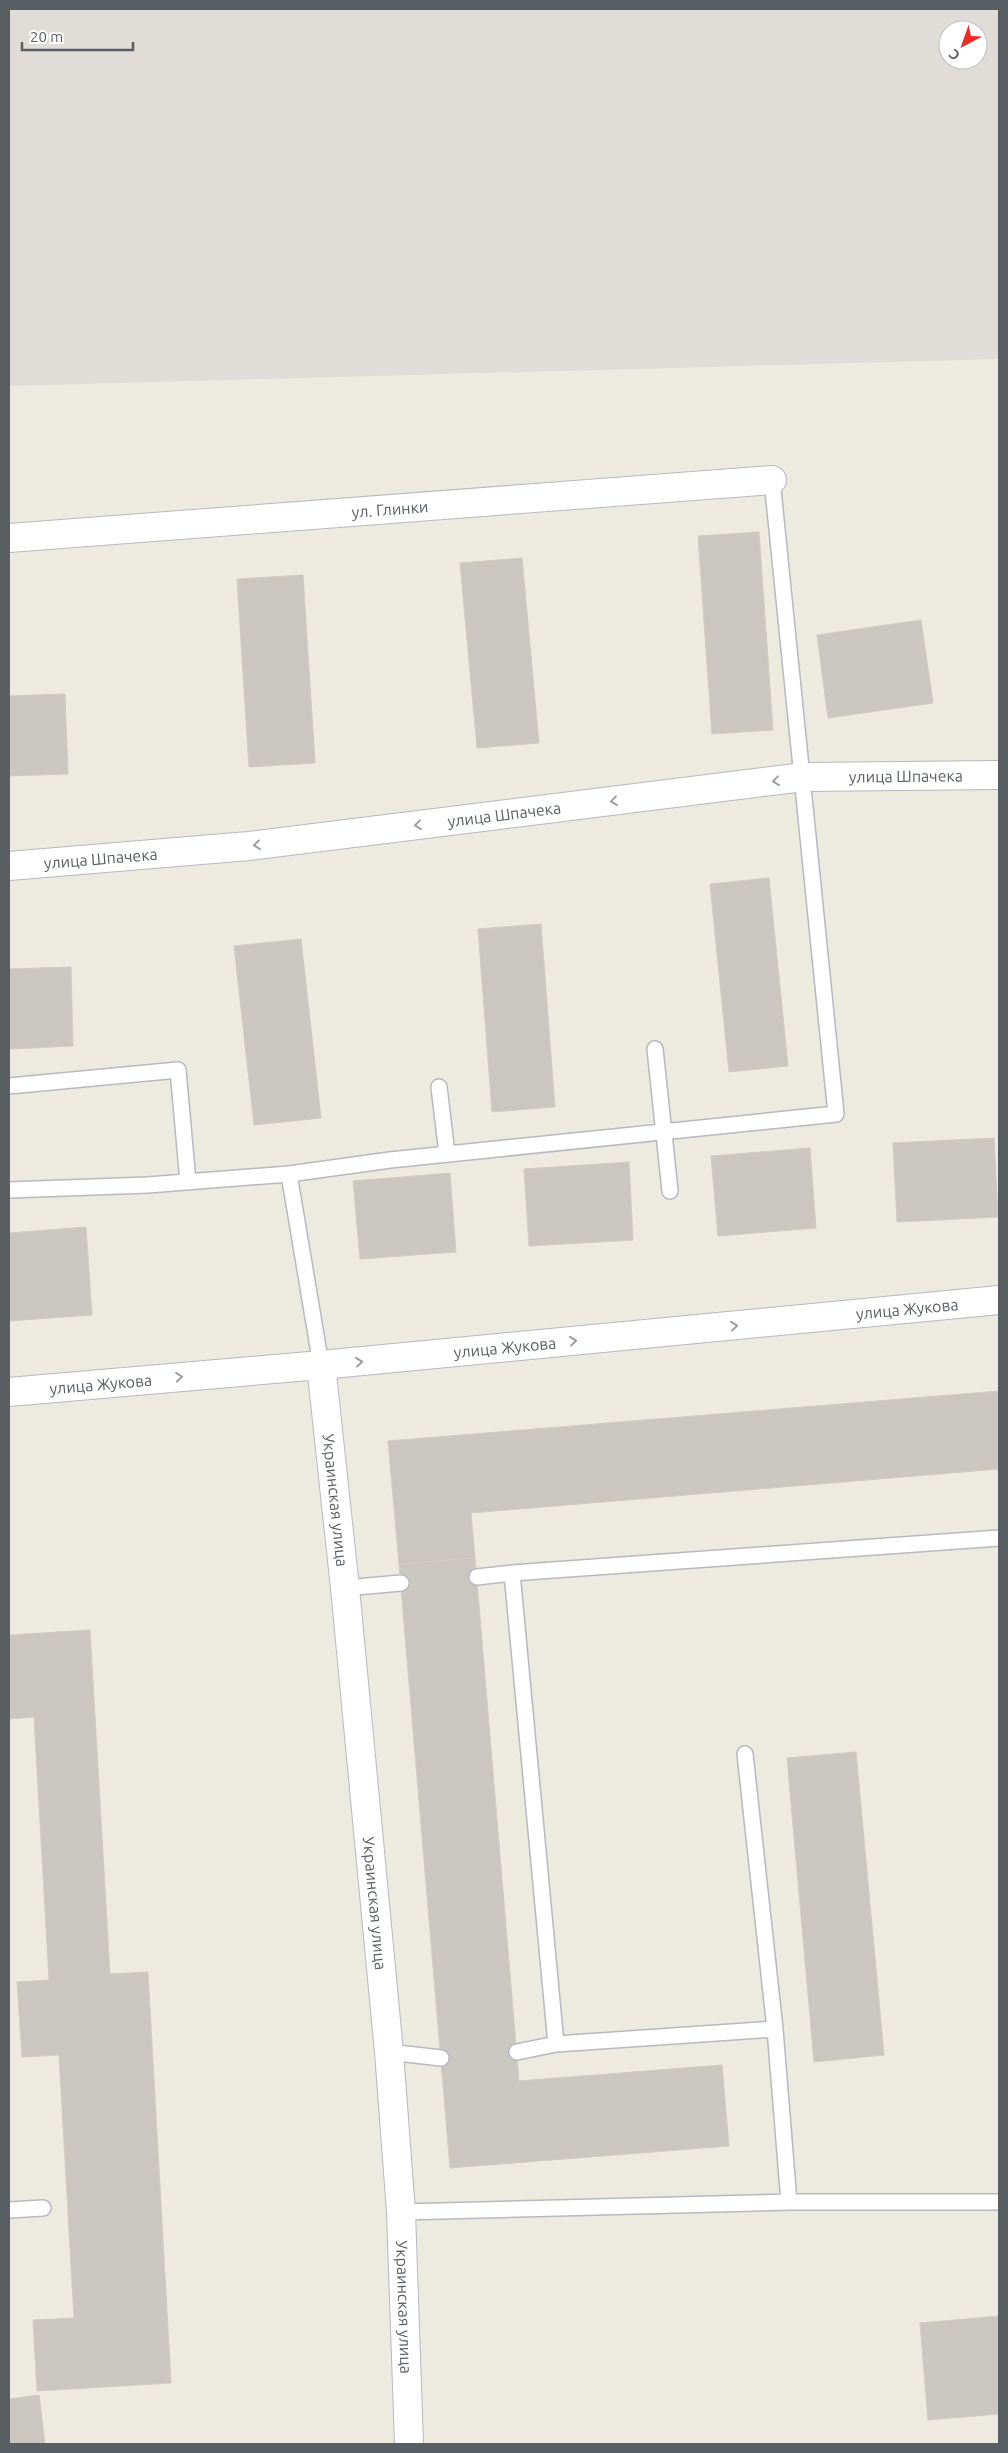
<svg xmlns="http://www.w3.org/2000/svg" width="1008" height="2453" viewBox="0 0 1008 2453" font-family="Ubuntu,sans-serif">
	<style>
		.industrial { fill: #e0ddd8; fill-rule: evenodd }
		.building { fill: #cac6c0; stroke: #d2cbbf }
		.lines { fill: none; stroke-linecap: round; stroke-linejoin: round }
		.lane-casing { stroke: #b6b9be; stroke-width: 18 }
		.street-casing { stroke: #b6b9be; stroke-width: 30 }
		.secondary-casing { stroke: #b4b8be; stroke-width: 30 }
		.lane { stroke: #fff; stroke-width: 15 }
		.street { stroke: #fff; stroke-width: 28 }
		.secondary { stroke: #fff; stroke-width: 28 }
		.oneway { stroke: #9b9ea1 }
		.labels { text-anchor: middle; stroke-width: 4; stroke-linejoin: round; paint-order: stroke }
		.street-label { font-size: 16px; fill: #595e62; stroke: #fff }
	</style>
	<rect width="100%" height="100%" fill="#edeae0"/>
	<!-- industrial -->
	<path class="industrial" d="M9,9H999V359L9,386ZM948,30H978V60H948Z"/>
	<!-- building -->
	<path class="building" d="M759,532L773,730L712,734L698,536Z
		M522,558L539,743L477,748L460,563Z
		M303,575L315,763L249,767L237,579Z
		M921,620L933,703L828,718L817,635Z
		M65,694L68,774L9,776V696Z
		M769,878L788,1066L729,1072L710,884Z
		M541,924L555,1107L492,1112L478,929Z
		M301,939L321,1118L254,1125L234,946Z
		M71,967L73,1046L9,1049V969Z
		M994,1138L998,1217L897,1222L893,1143Z
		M810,1148L816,1228L718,1236L711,1156Z
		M629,1162L633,1240L529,1246L524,1169Z
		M450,1173L456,1252L360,1259L353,1181Z
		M86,1227L92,1315L9,1321V1233Z
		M999,1391V1469L471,1513L475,1558L399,1564L388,1441Z
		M475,1558L519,2081L722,2065L729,2146L450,2168L399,1564Z
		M90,1630L110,1974L148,1972L171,2383L37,2391L33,2320L74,2318L59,2055L22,2057L17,1982L49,1980L34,1717L9,1719V1635Z
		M856,1752L884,2055L814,2062L787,1758Z
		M999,2316V2414L928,2420L920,2323Z
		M39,2395L45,2444H9V2399Z"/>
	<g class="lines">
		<!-- lane casing -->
		<g class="lane-casing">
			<path id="lane" d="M655,1049L670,1191
				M9,1086L178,1070L188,1182
				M439,1087L447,1154
				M9,1190L148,1185L289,1174
				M321,1365L289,1174L390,1160L836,1114L772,480
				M477,1577L512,1573
				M345,1588L401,1583
				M745,1754L775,2029
				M389,2052L441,2058
				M517,2052L556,2044
				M789,2202L775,2029L556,2044L512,1573L999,1538
				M9,2210L43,2208
				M401,2212L789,2202H999"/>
		</g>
		<!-- street casing -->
		<g class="street-casing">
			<g id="street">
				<path id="s1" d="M9,538L772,480"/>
				<path id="s2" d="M321,1365L345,1588L389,2052L401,2212L409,2444"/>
			</g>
		</g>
		<!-- secondary casing -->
		<g class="secondary-casing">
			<g id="secondary">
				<path id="s3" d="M9,866L249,846L804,777L999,775"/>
				<path id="s4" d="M9,1392L321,1365L999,1300"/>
			</g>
		</g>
		<!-- lane -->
		<use href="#lane" class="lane"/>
		<!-- street -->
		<use href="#street" class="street"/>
		<!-- secondary -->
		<use href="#secondary" class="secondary"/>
	</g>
	<!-- one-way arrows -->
	<defs><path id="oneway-chevron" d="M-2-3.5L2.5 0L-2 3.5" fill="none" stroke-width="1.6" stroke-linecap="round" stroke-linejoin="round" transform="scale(1.25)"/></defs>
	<g class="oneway">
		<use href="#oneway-chevron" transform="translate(776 781) rotate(173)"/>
		<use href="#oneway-chevron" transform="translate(614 801) rotate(173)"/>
		<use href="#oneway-chevron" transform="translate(418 825) rotate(173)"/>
		<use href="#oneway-chevron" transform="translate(257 845) rotate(173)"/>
		<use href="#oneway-chevron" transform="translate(734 1326) rotate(-6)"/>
		<use href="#oneway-chevron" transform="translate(573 1341) rotate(-6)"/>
		<use href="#oneway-chevron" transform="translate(359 1362) rotate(-6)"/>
		<use href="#oneway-chevron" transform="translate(179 1377) rotate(-5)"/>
	</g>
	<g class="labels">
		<!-- street labels -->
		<g class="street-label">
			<text dy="6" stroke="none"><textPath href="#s1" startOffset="382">ул. Глинки</textPath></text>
			<text dy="6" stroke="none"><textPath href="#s3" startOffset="902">улица Шпачека</textPath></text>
			<text dy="6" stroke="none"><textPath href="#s3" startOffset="498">улица Шпачека</textPath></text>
			<text dy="6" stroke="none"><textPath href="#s3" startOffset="92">улица Шпачека</textPath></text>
			<text dy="6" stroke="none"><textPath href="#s4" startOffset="902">улица Жукова</textPath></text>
			<text dy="6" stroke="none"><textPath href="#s4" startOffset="498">улица Жукова</textPath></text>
			<text dy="6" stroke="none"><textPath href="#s4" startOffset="92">улица Жукова</textPath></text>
			<text dy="6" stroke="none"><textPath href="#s2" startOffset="136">Украинская улица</textPath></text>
			<text dy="6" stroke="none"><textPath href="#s2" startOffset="541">Украинская улица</textPath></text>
			<text dy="6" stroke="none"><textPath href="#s2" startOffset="946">Украинская улица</textPath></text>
		</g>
	</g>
	<!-- border -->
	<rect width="1008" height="2453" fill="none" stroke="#595e62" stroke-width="20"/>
	<!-- north arrow -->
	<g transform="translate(963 45) rotate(221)"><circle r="24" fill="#ffffff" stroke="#bdbfc0"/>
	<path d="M0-4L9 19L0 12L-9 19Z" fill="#ef2a25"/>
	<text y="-8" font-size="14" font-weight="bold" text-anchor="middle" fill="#595e62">С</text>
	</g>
	<!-- scale -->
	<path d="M22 42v8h111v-8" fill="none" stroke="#595e62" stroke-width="2.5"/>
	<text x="30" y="42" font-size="15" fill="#595e62" stroke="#ffffff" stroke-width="4" paint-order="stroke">20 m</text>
</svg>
